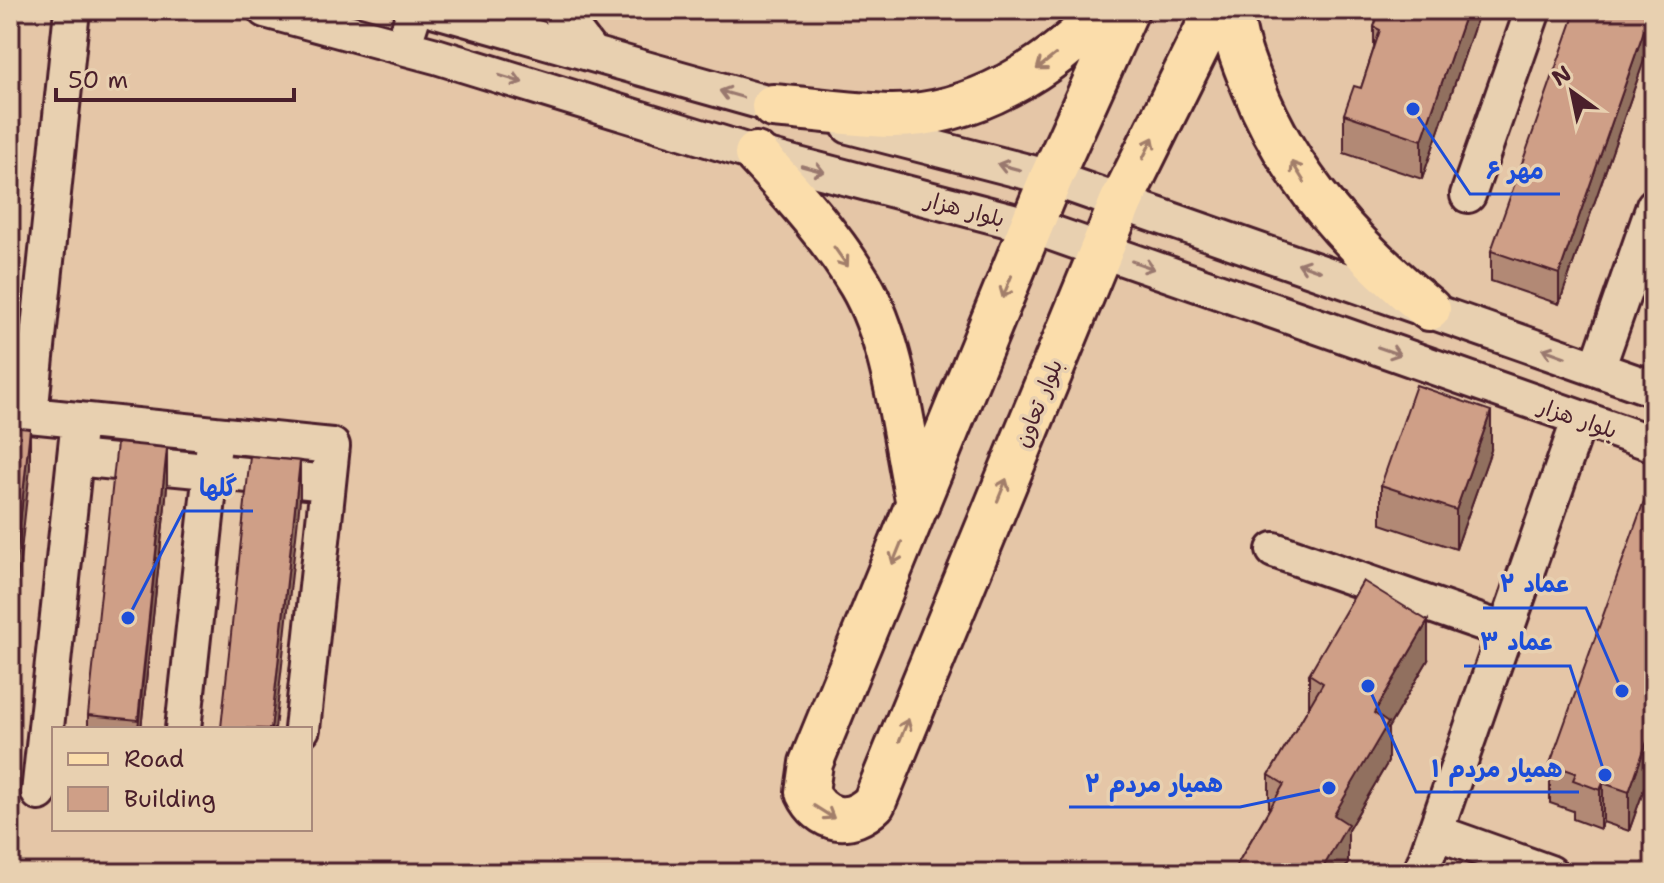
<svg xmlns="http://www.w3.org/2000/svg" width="1664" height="883" viewBox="0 0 1664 883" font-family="'Shantell Sans','Playpen Sans Arabic',sans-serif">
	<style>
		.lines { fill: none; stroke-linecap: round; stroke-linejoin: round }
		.minor-casing { stroke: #4a1f2b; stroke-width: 40 }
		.major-casing { stroke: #4a1f2b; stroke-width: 48 }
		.minor { stroke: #e8d0b0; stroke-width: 34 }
		.major { stroke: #fbddab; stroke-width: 42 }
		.wall { fill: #b28974; stroke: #4a1f2b; stroke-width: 2 }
		.shaded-wall { fill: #916f5e; stroke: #4a1f2b; stroke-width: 2 }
		.building { fill: #cf9f87; stroke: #4a1f2b; stroke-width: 2 }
		.oneway { stroke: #a27e6b }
		.oneway2 { stroke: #99786e }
		.labels { text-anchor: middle; stroke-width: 7; stroke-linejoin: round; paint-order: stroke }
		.street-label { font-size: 22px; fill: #4a1f2b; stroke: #e8d0b0 }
		.leader { fill: none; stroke: #1d4ed8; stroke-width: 3 }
		.callout-dot { fill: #1d4ed8; stroke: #e8d0b0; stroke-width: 3 }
		.callout-label { font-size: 24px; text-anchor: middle; font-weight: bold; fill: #1d4ed8; stroke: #e8d0b0; stroke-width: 7; stroke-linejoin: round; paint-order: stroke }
	</style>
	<rect width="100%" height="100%" fill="#e5c6a7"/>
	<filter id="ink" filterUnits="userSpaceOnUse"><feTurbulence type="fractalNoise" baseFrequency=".0125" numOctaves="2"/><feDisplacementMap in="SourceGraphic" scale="16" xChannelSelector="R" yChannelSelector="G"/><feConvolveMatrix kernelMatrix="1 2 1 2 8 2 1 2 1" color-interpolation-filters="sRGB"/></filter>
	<g filter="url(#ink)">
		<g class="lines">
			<!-- minor casing -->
			<g class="minor-casing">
				<path id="minor" d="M265,10L436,56L756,154L1032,226L1654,444
					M436,10L798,112
					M558,10L591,53
					M403,47L415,10
					M849,126L1051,178L1654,389
					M1468,195L1533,10
					M1597,369L1654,206
					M10,413L332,446L302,729
					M30,415L72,10
					M75,458L328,483
					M1274,550L1506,631
					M183,729L215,434
					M39,793L79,420
					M1435,832L1550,873
					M1421,873L1580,418"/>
			</g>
			<!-- major casing -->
			<g class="major-casing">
				<path id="major" d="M1127,10L1051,178L811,763L807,792C821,822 850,827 874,803L1121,202L1216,10
					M1232,10C1233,37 1243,62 1253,86C1289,178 1353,247 1429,309
					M773,106C812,109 851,115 890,116C971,117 1052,68 1104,10
					M756,154C794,195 831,236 860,284C896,345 903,435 918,504"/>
			</g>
			<!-- minor -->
			<use href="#minor" class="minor"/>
			<!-- major -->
			<use href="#major" class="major"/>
		</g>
		<!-- wall -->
		<path class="wall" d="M1380,10H1480L1422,179L1344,153V114L1361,88L1374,48V27Z
			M1654,10V51L1648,49L1559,304L1491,281V251Z
			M1491,450L1456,549L1381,524V485Z
			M167,487L141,729H88V715Z
			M1654,489V761L1629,831L1603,822L1600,829L1573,819V811L1550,803V764Z
			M1428,660L1388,728V762L1348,830V863L1343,873H1232L1269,809V775L1309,707V674Z"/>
		<!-- shaded-wall -->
		<path class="shaded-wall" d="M1467,10H1480L1422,179V140Z
			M1648,19V49L1559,304V274Z
			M1491,411V450L1456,549V510Z
			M30,429V468L10,654V615Z
			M167,448V487L141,729H138Z
			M300,461V500L275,729H271Z
			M1428,621V660L1388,728V762L1348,830V863L1343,873H1320L1334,815L1374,713Z
			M1654,722V761L1629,831V792Z
			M1603,783V822L1600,829V790Z"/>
		<!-- building -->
		<path class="building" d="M1380,10H1467L1422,140L1344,114L1354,86L1361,88L1380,30L1374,27Z
			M1576,10H1654V21L1648,19L1559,274L1491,251Z
			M1416,385L1491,411L1456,510L1381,485Z
			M10,427L30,429L10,615Z
			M117,443L167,448L138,720L88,715Z
			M250,456L300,461L271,729L221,728Z
			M1649,487L1654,489V722L1629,792L1603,783L1600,790L1573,780L1576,773L1550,764Z
			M1363,581L1428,621L1374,713L1388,723L1334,815L1348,824L1320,873H1232L1284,784L1269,775L1323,683L1309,674Z"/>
		<!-- one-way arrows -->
		<defs><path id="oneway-shaft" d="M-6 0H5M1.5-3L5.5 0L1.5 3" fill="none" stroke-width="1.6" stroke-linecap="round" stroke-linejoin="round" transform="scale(2)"/></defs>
		<g class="oneway">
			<use href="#oneway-shaft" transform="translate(1046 62) rotate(142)"/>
			<use href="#oneway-shaft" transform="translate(1148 148) rotate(-64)"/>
			<use href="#oneway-shaft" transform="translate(1298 172) rotate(-122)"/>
			<use href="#oneway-shaft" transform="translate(841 257) rotate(55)"/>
			<use href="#oneway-shaft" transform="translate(1007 287) rotate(112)"/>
			<use href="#oneway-shaft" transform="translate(1002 490) rotate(-68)"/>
			<use href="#oneway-shaft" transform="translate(897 553) rotate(112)"/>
			<use href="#oneway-shaft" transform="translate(904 730) rotate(-68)"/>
			<use href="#oneway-shaft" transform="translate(824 812) rotate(32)"/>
		</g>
		<g class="oneway2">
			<use href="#oneway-shaft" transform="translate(511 79) rotate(17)"/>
			<use href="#oneway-shaft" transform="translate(731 94) rotate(-164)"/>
			<use href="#oneway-shaft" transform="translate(1009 167) rotate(-165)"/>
			<use href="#oneway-shaft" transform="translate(813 169) rotate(15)"/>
			<use href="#oneway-shaft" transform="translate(1143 265) rotate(19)"/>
			<use href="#oneway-shaft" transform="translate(1309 267) rotate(-161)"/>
			<use href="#oneway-shaft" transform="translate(1389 351) rotate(19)"/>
			<use href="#oneway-shaft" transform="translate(1554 353) rotate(-160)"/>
		</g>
	</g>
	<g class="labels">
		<!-- street labels -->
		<g class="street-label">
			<text transform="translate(965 209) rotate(15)" y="8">بلوار هزار</text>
			<text transform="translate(1038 403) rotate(-68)" y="8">بلوار تعاون</text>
			<text transform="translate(1578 418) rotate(19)" y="8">بلوار هزار</text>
		</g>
	</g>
	<!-- callouts -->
	<path class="leader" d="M1413 109L1470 194H1560M128 618L183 511H253M1622 691L1586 608H1483M1605 775L1570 666H1464M1368 686L1416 792H1579M1329 788L1240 807H1069"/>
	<g class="callout-dot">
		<circle cx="1413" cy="109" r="8"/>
		<circle cx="128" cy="618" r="8"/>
		<circle cx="1622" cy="691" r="8"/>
		<circle cx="1605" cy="775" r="8"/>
		<circle cx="1368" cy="686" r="8"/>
		<circle cx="1329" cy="788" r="8"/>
	</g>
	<g class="callout-label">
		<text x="1515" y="179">مهر ۶</text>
		<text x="218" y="496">گلها</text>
		<text x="1535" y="592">عماد ۲</text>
		<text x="1517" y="650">عماد ۳</text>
		<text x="1497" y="777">همیار مردم ۱</text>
		<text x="1154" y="792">همیار مردم ۲</text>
	</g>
	<!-- margin -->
	<rect width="1664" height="883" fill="none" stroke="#e8d0b0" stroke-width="40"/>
	<rect x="20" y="20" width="1624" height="843" fill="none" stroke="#4a1f2b" stroke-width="3" filter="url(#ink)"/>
	<!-- legend -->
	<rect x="52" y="727" width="260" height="104" fill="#e8d0b0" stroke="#a9897b" stroke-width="2"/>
	<rect x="68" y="753" width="40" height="12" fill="#fbddab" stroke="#a9897b" stroke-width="2"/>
	<text x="124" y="767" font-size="24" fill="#4a1f2b">Road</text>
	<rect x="68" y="787" width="40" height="24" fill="#cf9f87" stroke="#a9897b" stroke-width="2"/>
	<text x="124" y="807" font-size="24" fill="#4a1f2b">Building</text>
	<!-- north arrow -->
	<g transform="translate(1572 92) rotate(327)" stroke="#e8d0b0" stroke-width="6" paint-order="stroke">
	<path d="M0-6L14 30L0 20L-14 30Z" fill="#4a1f2b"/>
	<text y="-12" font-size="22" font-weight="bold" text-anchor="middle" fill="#4a1f2b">N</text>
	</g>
	<!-- scale -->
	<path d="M56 88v12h238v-12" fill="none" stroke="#4a1f2b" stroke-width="4"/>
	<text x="68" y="88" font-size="24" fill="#4a1f2b" stroke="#e8d0b0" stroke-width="6" paint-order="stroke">50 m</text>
</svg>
